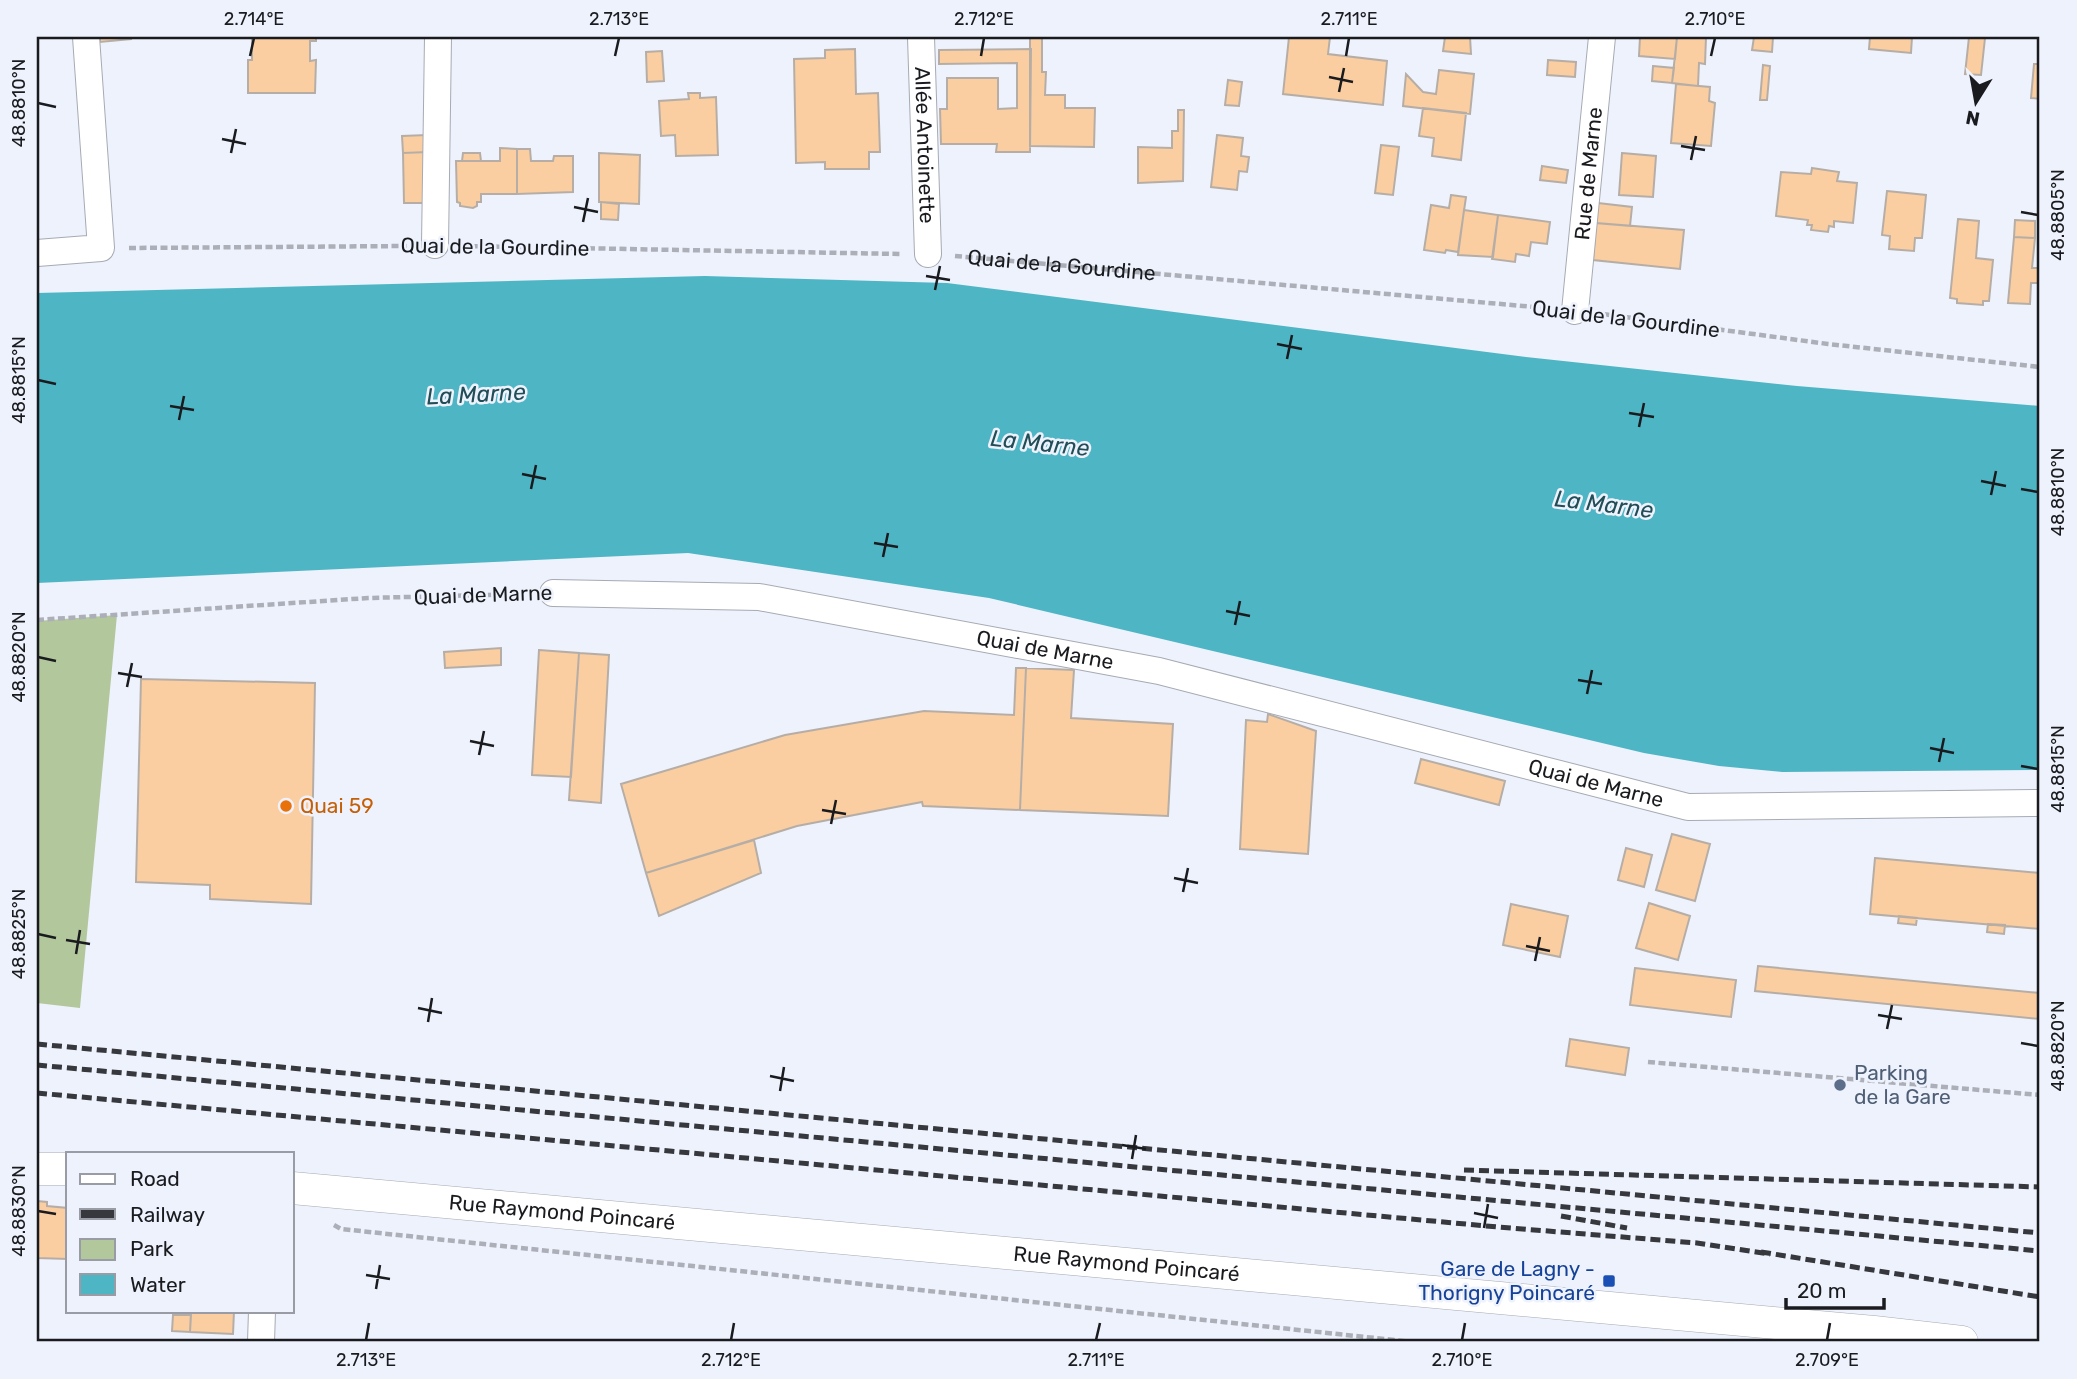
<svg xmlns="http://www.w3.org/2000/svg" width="2077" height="1379" viewBox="0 0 2077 1379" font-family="Rubik,sans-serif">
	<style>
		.green { fill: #b3c79c }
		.water { fill: #4eb5c5 }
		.building { fill: #fbcea1; stroke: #b6aea6; stroke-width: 2 }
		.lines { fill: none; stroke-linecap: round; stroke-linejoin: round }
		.minor-casing { stroke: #a6aab3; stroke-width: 28 }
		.tertiary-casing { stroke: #a6aab3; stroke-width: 33 }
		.path { stroke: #acafb7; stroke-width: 4.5; stroke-dasharray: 7 3.5; stroke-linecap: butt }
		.minor { stroke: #fff; stroke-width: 26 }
		.tertiary { stroke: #fff; stroke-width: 32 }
		.rail { stroke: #36383d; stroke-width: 5; stroke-dasharray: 10 5; stroke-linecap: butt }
		.ticks { fill: none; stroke: #1a1b1f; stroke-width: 2.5 }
		.food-dot { fill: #e8710a; stroke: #eef2fc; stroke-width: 2.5 }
		.service-dot { fill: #5c6f8a; stroke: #eef2fc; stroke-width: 2.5 }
		.transit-dot { fill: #1a4fb4; stroke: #eef2fc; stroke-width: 2.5 }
		.labels { text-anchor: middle; stroke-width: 5; stroke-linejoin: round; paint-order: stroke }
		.street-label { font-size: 21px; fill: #1a1b1f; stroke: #eef2fc }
		.food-label { font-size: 21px; fill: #c56008; stroke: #eef2fc; text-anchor: start }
		.service-label { font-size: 21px; fill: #4e5e75; stroke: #eef2fc; text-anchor: start }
		.transit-label { font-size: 21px; fill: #164399; stroke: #eef2fc; text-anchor: end }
		.water-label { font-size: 23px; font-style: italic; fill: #214e56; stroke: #eef2fc }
		.neatline { fill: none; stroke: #1a1b1f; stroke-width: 2.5 }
		.ticks-label { font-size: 18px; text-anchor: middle; fill: #1a1b1f }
	</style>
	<rect width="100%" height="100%" fill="#eef2fc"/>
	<!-- green -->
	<path class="green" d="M117,615L80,1008L37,1003V621Z"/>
	<!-- water -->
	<path class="water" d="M705,276L947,283L1526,357L1797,386L2040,406V770L1782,772L1719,766L1644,753L989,598L688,553L37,583V293Z"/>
	<!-- building -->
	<path class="building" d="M100,37H131V39L100,42Z
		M254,37H316V41H310V61L316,60L315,93H248V60H252V38Z
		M1030,37H1042V72H1046L1045,95H1065V108H1095L1094,147L1030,146Z
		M1289,37H1330L1328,54L1387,61L1383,105L1283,94Z
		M1445,37H1470L1471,54L1443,51Z
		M1640,37H1677L1675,59L1639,56Z
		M1677,37H1706L1705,64L1699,63L1698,86L1672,83Z
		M1754,37H1773L1772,52L1752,50Z
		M1870,37H1912L1911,53L1869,49Z
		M1969,37L1985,38L1981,75L1965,74Z
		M855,49L856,94L878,93L880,152H869V169H825V162L796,163L794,59L825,58V50Z
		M1031,49L1030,152H996L997,144H941L940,109H947V78H998V109L1017,108V63L939,64V50Z
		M662,51L664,81L647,82L646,52Z
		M1548,60L1576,62L1575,77L1547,75Z
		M2034,64H2040V99L2031,98Z
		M1763,65L1770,66L1767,100H1760Z
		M1653,66L1674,68L1672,83L1652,81Z
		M1439,70L1474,74L1470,114L1403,106L1406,74L1423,92L1436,94Z
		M1228,80L1242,82L1239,106L1225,105Z
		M1676,84L1710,87L1709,101L1715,103L1711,146L1671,143Z
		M688,93H700V98L716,97L718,155L676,156L675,135L661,136L659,101L689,99Z
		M1423,108L1466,113L1461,160L1432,156L1434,138L1419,136Z
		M1178,110H1184L1183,181L1138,183V147L1172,148V131H1178Z
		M427,135L428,152L403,153L402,136Z
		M1217,135L1243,138L1241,156L1249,157L1247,172L1239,171L1237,190L1211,187Z
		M1381,145L1399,147L1393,195L1375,193Z
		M500,148L517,149V194H481V202H477V206L473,208L460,206V203L457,202L456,161H500Z
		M517,149H530L531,161H553L554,156H573V192L517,194Z
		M428,152L429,203H404L403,153Z
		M463,153H480L481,161H462Z
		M599,153L640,155L639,204L599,202Z
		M1622,153L1656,156L1653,197L1619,195Z
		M1542,166L1568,170L1566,183L1540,180Z
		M1812,168L1839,172L1837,181L1857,183L1853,223L1834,221V227L1829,226L1828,232L1811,230L1812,225H1807L1808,220L1776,216L1781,172L1811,174Z
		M1887,191L1926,195L1922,238H1915L1914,251L1889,249L1890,236L1882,235Z
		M1451,195L1466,197L1458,252L1446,250L1445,253L1424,250L1431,205L1449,208Z
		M601,202L619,204L618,220L601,219Z
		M1598,203L1632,207L1630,226L1596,223Z
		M1464,210L1498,215L1493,257L1458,255Z
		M1498,215L1550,222L1547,244L1531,242L1529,256L1516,254L1515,262L1492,259Z
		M1958,219L1979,221L1976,258L1993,260L1989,301H1983V305L1957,303V299L1950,298Z
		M2015,220L2035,221V238L2014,237Z
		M1596,223L1684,230L1680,269L1593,260Z
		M2014,237L2035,238L2032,268H2040V283H2031L2030,304L2008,303Z
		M501,648V665L445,668L444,652Z
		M539,650L579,653L571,777L532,775Z
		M579,653L609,655L601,803L569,800Z
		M1016,668H1026L1020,810L923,806L922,802L797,826L646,873L621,784L785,735L924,711L1014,715Z
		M1026,668L1074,670L1071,718L1173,724L1168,816L1020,810Z
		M141,679L315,683L311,904L210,899V885L136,882Z
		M1268,714L1316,731L1308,854L1240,849L1246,720L1267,722Z
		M1421,759L1505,781L1499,805L1415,783Z
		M1672,834L1710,844L1695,901L1656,890Z
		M754,840L761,873L659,916L646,873Z
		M1626,848L1652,855L1644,887L1618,880Z
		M1875,858L2040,873V929L1870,914Z
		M1649,903L1690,916L1678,960L1636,948Z
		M1511,904L1568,916L1560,957L1503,945Z
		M1899,916L1917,918L1916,925L1898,923Z
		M1988,924L2005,925L2004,934L1987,932Z
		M1758,966L2040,993V1019L1755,991Z
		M1635,968L1736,980L1731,1017L1630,1005Z
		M1570,1039L1629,1048L1625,1075L1566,1066Z
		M37,1201L47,1202V1206L68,1208V1259L37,1258Z
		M191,1311H234L233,1334L190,1332Z
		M173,1315H191L190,1332L172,1331Z"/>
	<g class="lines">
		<!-- minor casing -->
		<g class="minor-casing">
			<g id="minor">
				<path id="s2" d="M921,37L928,254"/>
				<path d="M435,245L438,37"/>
				<path d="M37,253L101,248L86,37"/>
				<path id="s3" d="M1575,311L1602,37"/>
				<path id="s4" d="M553,593L759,597L1159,671L1688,807L2040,803"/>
				<path d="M261,1342L262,1311"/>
			</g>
		</g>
		<!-- tertiary casing -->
		<g class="tertiary-casing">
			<g id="tertiary">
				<path d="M37,1169H68"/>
				<path id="s5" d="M292,1188L1874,1332L1962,1342"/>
			</g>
		</g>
		<!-- path -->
		<g class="path">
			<path d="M462,246L901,254"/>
			<path d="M129,248L407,246"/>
			<path id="s1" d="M955,256L1546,308"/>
			<path d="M1603,314L1828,344L2040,367"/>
			<path d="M37,620L368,598L524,594"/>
			<path d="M1648,1062L2040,1095"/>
			<path d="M334,1225L341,1229L1413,1342"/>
		</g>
		<!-- minor -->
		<use href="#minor" class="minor"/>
		<!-- tertiary -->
		<use href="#tertiary" class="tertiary"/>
		<!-- rail -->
		<path class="rail" d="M37,1044L2040,1233
			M37,1065L2040,1251
			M37,1093L1498,1227L1697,1243L1770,1254
			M1464,1170L2040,1187
			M1561,1216L1627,1228
			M1761,1252L2040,1297"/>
	</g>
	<!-- ticks -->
	<path class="ticks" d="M250,56L254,38M615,56L619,38M981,56L984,38M1346,56L1349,38M1711,56L1715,38M1329,77L1353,82M1339,92L1344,68M38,103L56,107M222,139L246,144M1681,146L1705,150M231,153L236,129M1691,160L1696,136M574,207L598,212M2021,212L2038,215M583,222L588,198M926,276L950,280M935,290L940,266M1277,344L1302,349M1287,359L1292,335M38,380L56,384M170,406L194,410M1629,413L1654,417M179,420L184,396M1639,427L1644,403M522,474L546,479M1981,481L2006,486M531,489L536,465M2021,489L2038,492M1991,495L1996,471M874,543L898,547M883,557L888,533M1226,611L1250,616M1235,625L1240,601M38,657L56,661M118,673L142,677M1578,680L1602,684M127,687L132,663M1587,694L1592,670M470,741L494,746M1930,748L1954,753M479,755L484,731M1939,762L1944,738M2021,766L2038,769M822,810L846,814M831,824L836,800M1174,878L1198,883M1183,892L1188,868M38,934L56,938M66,940L90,944M1526,946L1550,951M76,954L80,930M1535,961L1540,937M418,1008L442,1013M1878,1015L1902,1019M428,1022L432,998M1887,1029L1892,1005M2021,1043L2038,1046M770,1076L794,1081M780,1091L784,1067M1122,1145L1146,1149M1132,1159L1136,1135M38,1211L56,1214M1474,1213L1498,1218M1484,1228L1488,1204M366,1275L390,1279M376,1289L380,1265M366,1340L369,1323M731,1340L734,1323M1096,1340L1100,1323M1462,1340L1465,1323M1827,1340L1830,1323"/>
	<!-- markers -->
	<circle class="food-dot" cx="286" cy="806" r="7"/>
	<circle class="service-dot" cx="1840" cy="1085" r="7"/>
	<rect class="transit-dot" x="1602" y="1274" width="14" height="14" rx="3.5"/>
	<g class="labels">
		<!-- street labels -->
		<g class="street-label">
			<text dy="7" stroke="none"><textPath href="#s2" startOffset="108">Allée Antoinette</textPath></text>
			<text dy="7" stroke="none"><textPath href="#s3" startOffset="138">Rue de Marne</textPath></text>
			<text transform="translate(495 247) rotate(1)" y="7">Quai de la Gourdine</text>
			<text dy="7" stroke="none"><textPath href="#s1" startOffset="107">Quai de la Gourdine</textPath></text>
			<text transform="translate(1626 319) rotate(7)" y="7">Quai de la Gourdine</text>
			<text transform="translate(483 595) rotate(-2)" y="7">Quai de Marne</text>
			<text dy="7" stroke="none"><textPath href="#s4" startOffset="497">Quai de Marne</textPath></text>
			<text dy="7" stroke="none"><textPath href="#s4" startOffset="1064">Quai de Marne</textPath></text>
			<text dy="7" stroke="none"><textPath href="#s5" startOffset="271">Rue Raymond Poincaré</textPath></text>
			<text dy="7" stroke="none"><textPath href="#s5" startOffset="838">Rue Raymond Poincaré</textPath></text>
		</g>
		<!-- food labels -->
		<g class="food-label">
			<text x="300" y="813">Quai 59</text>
		</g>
		<!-- service labels -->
		<g class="service-label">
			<text x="1854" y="1080">Parking<tspan x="1854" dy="24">de la Gare</tspan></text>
		</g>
		<!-- transit labels -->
		<g class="transit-label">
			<text x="1595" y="1276">Gare de Lagny -<tspan x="1595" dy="24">Thorigny Poincaré</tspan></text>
		</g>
		<!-- water labels -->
		<g class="water-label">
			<text transform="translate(476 394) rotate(-3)" y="8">La Marne</text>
			<text transform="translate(1040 443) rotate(6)" y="8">La Marne</text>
			<text transform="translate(1604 504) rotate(7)" y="8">La Marne</text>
		</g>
	</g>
	<!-- border -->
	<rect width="2077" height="1379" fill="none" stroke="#eef2fc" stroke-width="77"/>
	<!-- legend -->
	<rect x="66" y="1152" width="228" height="161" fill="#eef2fc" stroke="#999ca4" stroke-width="2"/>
	<rect x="80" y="1174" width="35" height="10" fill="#ffffff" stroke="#999ca4" stroke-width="2"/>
	<text x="130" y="1186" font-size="21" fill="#1a1b1f">Road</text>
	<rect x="80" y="1209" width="35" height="10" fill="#36383d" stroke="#999ca4" stroke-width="2"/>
	<text x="130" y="1222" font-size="21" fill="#1a1b1f">Railway</text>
	<rect x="80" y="1239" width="35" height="21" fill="#b3c79c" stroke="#999ca4" stroke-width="2"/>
	<text x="130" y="1256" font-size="21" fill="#1a1b1f">Park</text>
	<rect x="80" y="1274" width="35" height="21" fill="#4eb5c5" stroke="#999ca4" stroke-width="2"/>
	<text x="130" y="1292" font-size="21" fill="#1a1b1f">Water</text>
	<!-- north arrow -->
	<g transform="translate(1976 102) rotate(191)" stroke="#eef2fc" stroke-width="5" paint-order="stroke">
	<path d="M0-5L12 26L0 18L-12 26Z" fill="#1a1b1f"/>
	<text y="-10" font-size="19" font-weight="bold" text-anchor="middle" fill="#1a1b1f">N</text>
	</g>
	<!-- scale -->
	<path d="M1786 1298v10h98v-10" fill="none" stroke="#1a1b1f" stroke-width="3.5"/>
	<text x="1797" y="1298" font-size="21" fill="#1a1b1f" stroke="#eef2fc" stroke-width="5" paint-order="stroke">20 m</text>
	<rect x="38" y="38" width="2000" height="1302" class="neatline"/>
	<g class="ticks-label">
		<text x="254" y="25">2.714°E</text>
		<text x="619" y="25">2.713°E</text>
		<text x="984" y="25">2.712°E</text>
		<text x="1349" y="25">2.711°E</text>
		<text x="1715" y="25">2.710°E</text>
		<text transform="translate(19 103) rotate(-90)" y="6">48.8810°N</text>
		<text transform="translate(2058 215) rotate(-90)" y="6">48.8805°N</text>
		<text transform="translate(19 380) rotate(-90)" y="6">48.8815°N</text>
		<text transform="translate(2058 492) rotate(-90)" y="6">48.8810°N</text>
		<text transform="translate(19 657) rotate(-90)" y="6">48.8820°N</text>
		<text transform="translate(2058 769) rotate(-90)" y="6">48.8815°N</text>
		<text transform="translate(19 934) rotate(-90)" y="6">48.8825°N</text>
		<text transform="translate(2058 1046) rotate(-90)" y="6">48.8820°N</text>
		<text transform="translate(19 1211) rotate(-90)" y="6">48.8830°N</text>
		<text x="366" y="1366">2.713°E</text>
		<text x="731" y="1366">2.712°E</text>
		<text x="1096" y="1366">2.711°E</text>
		<text x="1462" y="1366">2.710°E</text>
		<text x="1827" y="1366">2.709°E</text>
	</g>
</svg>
